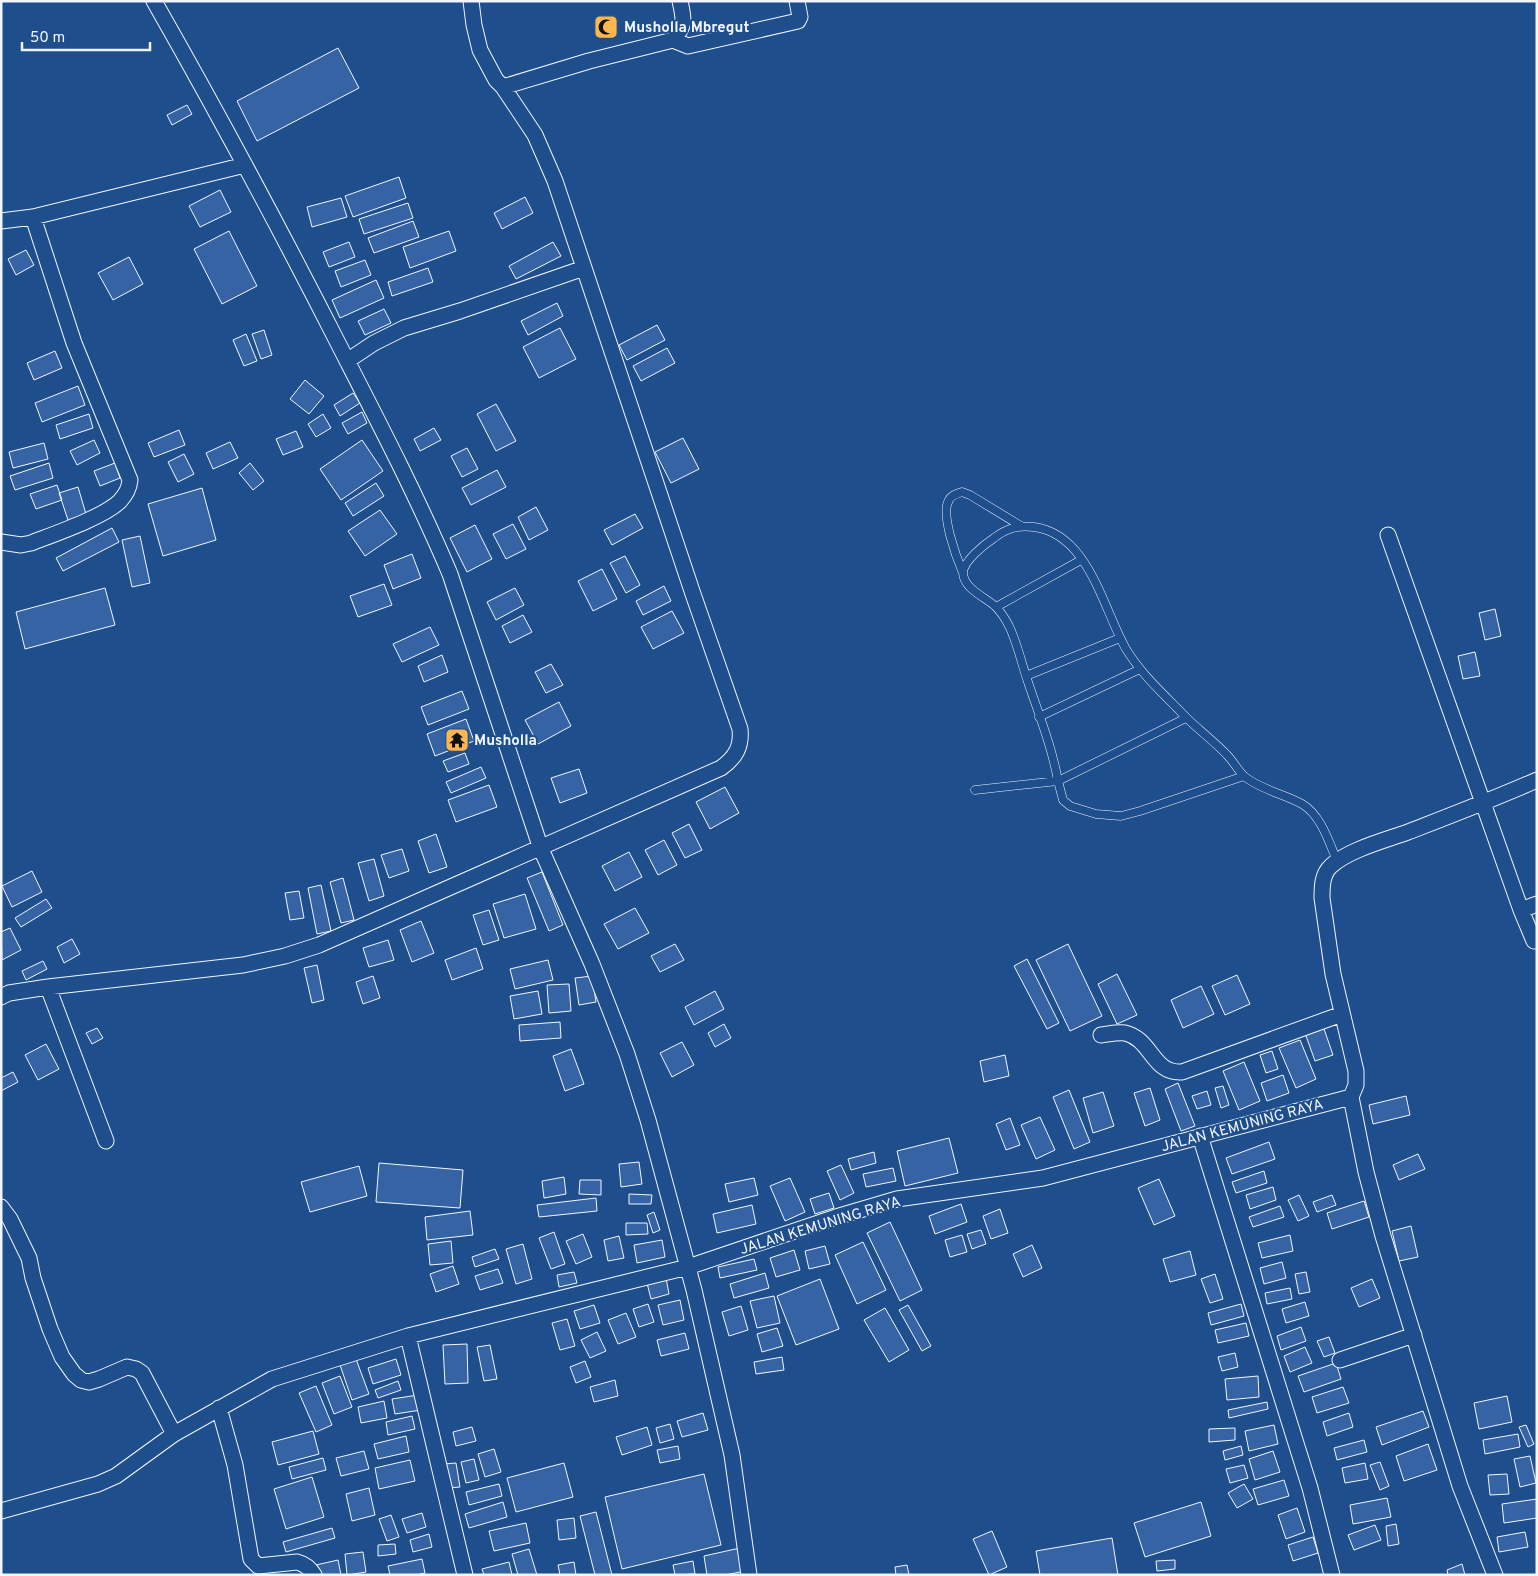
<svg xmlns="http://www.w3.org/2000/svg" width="1538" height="1576" viewBox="0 0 1538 1576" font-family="Overpass,sans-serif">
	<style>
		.building { fill: #3563a3; stroke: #f2f6ff }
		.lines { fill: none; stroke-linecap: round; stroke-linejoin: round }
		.lane-casing { stroke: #f2f6ff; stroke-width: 9 }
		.street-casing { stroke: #f2f6ff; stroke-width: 17 }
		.lane { stroke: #1f4e8c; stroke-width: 8 }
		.street { stroke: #1f4e8c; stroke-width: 15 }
		.labels { text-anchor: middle; stroke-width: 4; stroke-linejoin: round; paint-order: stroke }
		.poi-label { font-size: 15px; font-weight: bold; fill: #f2f6ff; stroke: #1f4e8c; text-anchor: start }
		.street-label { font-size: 15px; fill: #f2f6ff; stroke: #1f4e8c }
	</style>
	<rect width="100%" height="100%" fill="#1f4e8c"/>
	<!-- building -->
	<path class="building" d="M338,48L359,88L257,141L237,101Z
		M187,105L192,114L172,125L167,115Z
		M399,177L406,198L353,217L345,196Z
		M220,190L231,212L200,227L189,206Z
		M525,197L533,213L502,229L494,213Z
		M341,198L347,217L312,227L307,207Z
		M408,203L413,218L364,234L359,219Z
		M413,221L419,237L374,253L368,238Z
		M229,231L257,286L222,304L194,249Z
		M449,231L456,251L410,268L403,247Z
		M349,242L355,257L329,267L323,252Z
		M553,242L561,256L516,279L509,266Z
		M26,250L34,265L16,275L8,259Z
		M129,257L143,284L113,300L98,273Z
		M365,260L371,275L341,287L335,271Z
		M428,268L433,282L392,296L388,282Z
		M376,280L384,298L340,318L332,300Z
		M557,303L563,316L528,335L521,321Z
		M384,309L391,323L365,335L358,321Z
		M657,325L665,340L627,360L619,345Z
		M560,328L576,359L539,378L523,347Z
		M264,330L272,355L261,359L252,334Z
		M246,334L257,361L244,366L233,340Z
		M667,348L675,363L641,381L633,366Z
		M55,351L62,368L34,380L27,363Z
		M305,380L324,396L309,414L290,399Z
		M78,386L85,405L42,422L35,403Z
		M353,393L360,403L340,416L334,405Z
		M496,404L516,441L496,451L477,414Z
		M362,412L367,423L348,434L342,423Z
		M89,414L93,428L60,439L56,425Z
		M323,414L331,428L316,437L308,424Z
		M434,428L441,440L420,451L414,439Z
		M179,430L185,445L154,457L148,443Z
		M296,431L303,447L283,455L276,439Z
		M683,438L699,469L671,483L655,452Z
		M94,440L100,453L77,465L70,451Z
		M362,440L383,471L341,500L320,469Z
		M230,442L238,458L213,469L206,453Z
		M44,443L48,459L13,468L9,452Z
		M467,448L478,469L462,477L451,456Z
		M184,454L194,474L178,482L168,462Z
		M49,463L53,478L15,490L10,476Z
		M115,463L120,478L100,486L94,471Z
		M250,463L264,481L253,490L239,473Z
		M497,470L506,487L471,505L462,488Z
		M376,483L384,496L353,516L345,503Z
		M57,485L62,500L36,509L30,494Z
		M78,487L86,514L68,520L59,493Z
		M202,488L216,540L163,556L148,504Z
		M536,507L548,530L529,540L518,517Z
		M380,510L397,534L365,556L348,531Z
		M635,514L643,528L612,545L604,530Z
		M513,524L526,549L506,559L493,534Z
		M475,525L492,559L467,572L450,538Z
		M112,528L119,542L63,571L56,558Z
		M140,536L150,583L132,587L122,540Z
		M412,554L421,578L393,589L384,565Z
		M625,556L640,585L626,593L610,563Z
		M602,569L617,599L593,611L578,581Z
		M384,584L392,605L358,617L350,596Z
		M664,586L671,601L643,615L636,601Z
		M105,588L115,625L25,649L16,612Z
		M515,588L524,605L496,620L487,602Z
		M1495,609L1501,636L1485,640L1479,613Z
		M672,611L684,633L653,649L641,627Z
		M523,615L532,632L510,643L502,626Z
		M430,627L439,645L402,662L393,644Z
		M1475,652L1480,676L1463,679L1458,656Z
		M442,655L448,672L424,682L418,666Z
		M551,664L563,685L546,693L535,672Z
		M462,691L469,709L428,725L421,707Z
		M559,702L571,726L538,744L525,720Z
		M466,719L474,741L435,756L427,734Z
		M465,753L469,764L448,772L443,761Z
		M481,767L486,778L451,793L446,782Z
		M579,769L587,793L560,803L551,778Z
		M489,785L497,807L456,822L448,800Z
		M725,787L739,813L710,829L696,802Z
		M689,824L702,850L685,858L672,833Z
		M436,834L447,867L429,873L418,841Z
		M664,840L677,865L658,875L645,850Z
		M402,849L409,871L389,878L381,855Z
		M629,852L642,877L615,891L602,866Z
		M374,859L384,896L369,901L358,863Z
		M32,871L42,892L12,907L2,886Z
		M542,872L563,925L549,931L527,878Z
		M343,878L354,920L341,923L330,882Z
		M321,885L331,931L317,934L308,888Z
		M299,891L304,918L290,920L285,893Z
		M525,894L536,929L504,938L493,904Z
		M46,899L52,908L21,927L15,918Z
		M635,908L649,933L618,949L604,924Z
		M489,910L499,940L483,945L473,915Z
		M421,921L434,953L412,962L400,930Z
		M10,928L21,950L2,960L1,932Z
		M72,939L80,954L64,963L57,947Z
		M388,940L394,960L369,967L363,948Z
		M675,944L684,960L660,972L651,956Z
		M1068,944L1102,1016L1070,1031L1036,960Z
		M476,948L483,969L452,980L445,960Z
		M1027,959L1059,1023L1047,1029L1014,966Z
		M548,960L553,980L515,989L510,969Z
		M43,961L47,969L26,980L22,971Z
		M317,965L324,1000L312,1003L304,968Z
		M1117,974L1137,1015L1117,1024L1098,984Z
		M1237,975L1250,1004L1225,1015L1212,986Z
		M373,976L380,998L363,1004L356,982Z
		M592,976L596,1002L579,1005L575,978Z
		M569,984L571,1011L549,1013L547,985Z
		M1201,986L1214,1014L1183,1028L1171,1000Z
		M538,991L542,1014L514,1019L510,996Z
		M715,991L724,1009L694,1025L685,1007Z
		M560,1022L561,1038L520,1041L519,1025Z
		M724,1024L731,1038L715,1047L708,1033Z
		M1323,1026L1333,1055L1315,1061L1305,1033Z
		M97,1028L103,1038L92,1044L86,1033Z
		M1300,1040L1316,1079L1296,1088L1279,1048Z
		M682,1042L694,1065L672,1077L660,1053Z
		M46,1044L59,1069L38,1080L25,1055Z
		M571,1049L584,1084L565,1091L553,1056Z
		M1272,1051L1278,1069L1266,1073L1260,1055Z
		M1005,1055L1009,1076L984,1082L980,1061Z
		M1244,1062L1260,1101L1239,1110L1223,1071Z
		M13,1072L18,1082L1,1091V1078Z
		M1283,1075L1289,1093L1267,1101L1261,1083Z
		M1178,1083L1195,1126L1181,1131L1165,1089Z
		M1223,1086L1229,1105L1221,1108L1215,1088Z
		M1150,1088L1160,1120L1145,1126L1134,1093Z
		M1069,1090L1090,1142L1074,1149L1053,1097Z
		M1207,1091L1211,1105L1197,1109L1192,1096Z
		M1103,1092L1114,1126L1093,1133L1083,1098Z
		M1406,1096L1410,1115L1373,1124L1369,1105Z
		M1040,1117L1055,1150L1036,1159L1021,1125Z
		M1010,1118L1020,1145L1006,1150L996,1124Z
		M949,1138L958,1173L905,1186L897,1151Z
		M1269,1142L1275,1159L1232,1174L1226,1158Z
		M874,1152L876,1163L851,1170L848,1159Z
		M1418,1154L1425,1169L1399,1180L1393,1165Z
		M639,1162L642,1184L621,1187L619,1164Z
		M379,1163L463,1170L460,1208L376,1202Z
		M841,1165L854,1193L840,1200L827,1171Z
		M359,1166L367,1196L310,1212L301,1182Z
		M893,1168L896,1181L866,1187L863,1174Z
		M1264,1171L1267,1183L1236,1193L1232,1182Z
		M564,1177L566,1194L544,1198L542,1181Z
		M754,1178L758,1195L729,1202L725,1184Z
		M790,1178L805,1212L785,1221L770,1186Z
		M1159,1179L1175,1216L1154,1225L1138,1188Z
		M580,1180H601V1195L579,1194Z
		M1273,1187L1276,1200L1250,1209L1246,1195Z
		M829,1193L834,1208L815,1214L810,1199Z
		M629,1194L652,1195L651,1204H629Z
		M1299,1195L1309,1216L1298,1221L1288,1200Z
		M1332,1195L1336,1205L1317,1212L1313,1202Z
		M596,1198L597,1211L539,1217L537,1205Z
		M1364,1201L1369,1217L1332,1229L1327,1213Z
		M961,1204L967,1222L935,1234L929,1216Z
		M752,1205L756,1224L717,1233L713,1214Z
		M1280,1206L1284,1217L1253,1227L1249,1217Z
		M1000,1209L1008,1233L991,1239L983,1216Z
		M470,1211L473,1235L427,1240L425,1217Z
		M654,1212L660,1230L653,1233L647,1215Z
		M890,1222L922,1290L900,1301L867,1233Z
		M626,1223H647L648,1234L626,1235Z
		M1411,1226L1418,1257L1399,1261L1392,1231Z
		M981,1230L986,1244L972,1249L967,1234Z
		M554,1232L565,1264L551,1269L539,1238Z
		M583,1234L592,1257L576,1264L566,1241Z
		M962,1235L967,1252L950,1257L945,1240Z
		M1290,1235L1293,1251L1262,1258L1258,1243Z
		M619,1236L624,1258L608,1261L604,1240Z
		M662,1240L665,1257L637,1263L634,1245Z
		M451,1241L453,1263L430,1265L428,1244Z
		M863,1242L886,1290L857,1304L835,1255Z
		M523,1244L532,1279L516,1284L506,1249Z
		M1032,1245L1042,1268L1023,1277L1013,1254Z
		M825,1246L830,1264L809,1269L805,1251Z
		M495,1249L499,1259L475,1267L472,1257Z
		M794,1250L800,1270L776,1277L770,1258Z
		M1190,1251L1196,1275L1170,1282L1163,1259Z
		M754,1259L757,1270L720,1278L718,1267Z
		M1282,1262L1286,1278L1264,1284L1260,1268Z
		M453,1266L459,1284L436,1292L430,1274Z
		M498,1269L503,1283L480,1290L475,1276Z
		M574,1272L577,1283L559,1287L557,1275Z
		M1306,1272L1310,1292L1299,1294L1295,1274Z
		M765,1273L769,1288L734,1298L730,1284Z
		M1215,1274L1223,1299L1210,1303L1201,1279Z
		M666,1278L669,1294L651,1299L647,1283Z
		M820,1279L839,1329L796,1345L777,1296Z
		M1372,1279L1380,1298L1359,1307L1351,1288Z
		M1290,1288L1292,1299L1267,1304L1265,1293Z
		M774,1296L780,1323L757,1328L750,1301Z
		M680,1300L684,1320L663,1325L658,1305Z
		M1305,1302L1309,1316L1286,1323L1282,1309Z
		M648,1304L654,1322L639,1327L633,1309Z
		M1241,1304L1244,1316L1211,1325L1208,1313Z
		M594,1305L600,1323L580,1329L574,1311Z
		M908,1305L931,1346L922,1351L899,1310Z
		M741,1306L748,1330L729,1336L722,1312Z
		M885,1308L909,1350L889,1362L864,1320Z
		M626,1313L636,1337L618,1344L608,1320Z
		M567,1319L575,1346L560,1350L552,1323Z
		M1246,1323L1249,1336L1218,1343L1215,1330Z
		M1301,1327L1306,1341L1281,1350L1277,1336Z
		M777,1328L783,1346L762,1352L757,1334Z
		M597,1332L606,1351L590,1358L581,1340Z
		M685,1333L689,1349L661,1356L657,1340Z
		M1329,1337L1335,1353L1324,1357L1317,1341Z
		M467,1344L468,1383L445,1384L443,1345Z
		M490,1345L497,1379L484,1381L477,1347Z
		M1305,1347L1312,1363L1290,1372L1284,1356Z
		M1235,1353L1238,1367L1222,1371L1218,1357Z
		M782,1357L784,1370L756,1374L754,1362Z
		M356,1359L369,1394L352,1400L340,1365Z
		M396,1359L401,1375L373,1384L368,1368Z
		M585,1361L591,1377L576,1383L570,1367Z
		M1336,1363L1341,1379L1304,1392L1298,1376Z
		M340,1376L352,1407L334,1414L322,1383Z
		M1258,1376L1259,1397L1227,1400L1225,1379Z
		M615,1380L618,1396L594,1402L590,1387Z
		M398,1381L401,1390L378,1398L375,1390Z
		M316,1386L332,1425L316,1432L299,1393Z
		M1343,1387L1349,1403L1317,1413L1312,1397Z
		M418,1395L421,1410L395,1414L392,1399Z
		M1507,1396L1512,1422L1479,1429L1474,1403Z
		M384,1401L387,1418L361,1423L358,1407Z
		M1267,1402L1268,1409L1229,1418L1228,1410Z
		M1423,1411L1429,1427L1382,1445L1376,1427Z
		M703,1413L708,1430L682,1437L677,1421Z
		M1349,1413L1353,1427L1327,1436L1323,1422Z
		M412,1416L415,1429L388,1435L386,1422Z
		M670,1424L674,1439L660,1443L656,1428Z
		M1274,1425L1278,1444L1249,1451L1245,1431Z
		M1526,1425L1534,1444L1528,1447L1519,1427Z
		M472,1427L476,1441L456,1446L453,1432Z
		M647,1427L652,1445L622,1455L616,1437Z
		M1235,1428V1440L1209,1442V1429Z
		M313,1431L319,1454L278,1465L272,1442Z
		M1518,1434L1520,1447L1485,1454L1483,1440Z
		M406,1436L409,1452L378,1459L374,1444Z
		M1364,1440L1367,1452L1337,1460L1334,1448Z
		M1428,1444L1437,1470L1404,1481L1396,1456Z
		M678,1446L680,1459L660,1463L657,1450Z
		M1241,1446L1243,1455L1225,1460L1223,1451Z
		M494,1449L501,1472L485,1477L478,1454Z
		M364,1451L369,1469L341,1476L336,1458Z
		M1273,1451L1280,1472L1255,1480L1249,1459Z
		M1530,1456L1536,1483L1520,1487L1514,1459Z
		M323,1458L326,1470L292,1479L289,1467Z
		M474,1459L479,1480L466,1483L461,1462Z
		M410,1460L415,1481L379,1489L375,1468Z
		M1380,1462L1389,1486L1380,1490L1370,1465Z
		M456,1463L460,1487L448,1488L444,1464Z
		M564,1463L573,1497L516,1512L507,1478Z
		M1365,1463L1368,1479L1345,1483L1342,1468Z
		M1244,1465L1248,1478L1230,1483L1226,1469Z
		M704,1474L721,1545L622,1569L605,1497Z
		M1507,1474L1509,1494L1490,1495L1488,1475Z
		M312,1477L324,1517L286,1529L274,1489Z
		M1284,1480L1289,1496L1258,1505L1253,1489Z
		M499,1484L502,1496L469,1505L466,1492Z
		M1244,1484L1253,1499L1237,1508L1228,1493Z
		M369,1488L375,1515L352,1521L346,1494Z
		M1387,1498L1391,1517L1353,1524L1350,1505Z
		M1537,1499V1518L1504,1523L1502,1504Z
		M503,1502L507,1517L469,1528L465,1514Z
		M1201,1502L1211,1536L1145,1557L1134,1523Z
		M1297,1508L1305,1532L1286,1539L1278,1515Z
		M596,1512L612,1575H595L580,1516Z
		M422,1513L426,1527L407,1533L402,1519Z
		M391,1515L399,1537L387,1541L379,1519Z
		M574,1518L576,1538L559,1540L557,1520Z
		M526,1523L530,1543L494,1551L489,1531Z
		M1396,1524L1399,1544L1388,1546L1386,1526Z
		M1375,1525L1381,1540L1354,1550L1348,1535Z
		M332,1528L335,1538L286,1552L283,1542Z
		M992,1531L1007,1567L989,1575L973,1539Z
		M1525,1532L1528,1547L1499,1552L1497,1537Z
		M429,1534L432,1547L413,1552L410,1540Z
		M1313,1537L1318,1553L1293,1561L1288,1545Z
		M1112,1538L1118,1575H1040L1036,1551Z
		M395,1544L396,1554L378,1556V1545Z
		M740,1548L745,1571L725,1575H707L704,1556Z
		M529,1549L537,1575H518L512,1554Z
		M363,1552L366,1572L347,1575L345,1554Z
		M422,1559L425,1573L416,1575H390L388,1566Z
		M338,1560L341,1575H318L316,1565Z
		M1175,1560V1569L1157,1571L1156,1561Z
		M693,1561L695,1574L675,1575L673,1565Z
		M509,1562L512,1575H484L482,1569Z
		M574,1562L576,1575H560L558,1565Z
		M1462,1564L1465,1575H1448L1447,1570Z
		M907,1565L909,1575H896L895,1567Z"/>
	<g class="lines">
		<!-- lane casing -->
		<g class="lane-casing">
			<path id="lane" d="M963,573C957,559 940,514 949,500C951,495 957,494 962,492L970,495L1021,526
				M996,607L1081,560
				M1026,676L1120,638
				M1039,717L1140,669
				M1186,718L1058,781L1063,800L1070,806L1096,814L1121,816L1140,811L1244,776
				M975,790L1058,781C1052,747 1039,715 1028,682C1022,665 1017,642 1009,626C1006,620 1000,611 995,606C985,597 964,589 963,573C963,561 985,544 994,538C1007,528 1018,525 1034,527C1089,534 1103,609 1126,649C1140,672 1159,690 1178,709C1193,726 1212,739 1227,755C1234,762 1238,771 1245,777C1262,790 1284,794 1302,804C1321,815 1329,842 1337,861"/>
		</g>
		<!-- street casing -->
		<g class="street-casing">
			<path id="street" d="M154,1C219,115 280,229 339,345C378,421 417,496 450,574L541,849L592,964L627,1054L648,1120L694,1290L732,1455L749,1575
				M673,40L688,46L798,21L800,17L797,1
				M503,87L589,61L673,40C686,25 684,19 680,1
				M1,221L33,217L245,165
				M347,361L374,343L404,328L460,311L584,268
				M1388,535L1521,910L1534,941
				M1,542L21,545L31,543C54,534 104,517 120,501C126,494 129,489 130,480L74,343L33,217
				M1521,910L1537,904
				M48,987L106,1141
				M1,997L9,993L48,987L243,965L285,956L319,945L721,768C735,758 742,747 740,729L693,594L555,181L535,135L503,87L496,80L480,50L474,25L471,1
				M1101,1035C1109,1034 1118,1032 1125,1033C1152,1039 1152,1074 1182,1072L1342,1014
				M1351,1097L1366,1172L1383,1236L1460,1486L1495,1575
				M1200,1136L1310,1488L1332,1575
				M1,1207L10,1219L29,1258L33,1278L50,1329L62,1357L74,1374L81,1380L89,1382L99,1379L127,1367L136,1369L142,1373L174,1434
				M408,1336L465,1575
				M1340,1360L1414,1335
				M219,1408L235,1465L251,1559L258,1566L297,1562C305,1564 310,1568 314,1575
				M1,1511L98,1484L116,1476L174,1434L272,1379L408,1336L688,1267L836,1217L897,1199L1043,1178L1351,1097L1356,1085V1071L1333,974L1322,898C1322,887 1322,874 1331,866C1348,850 1386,840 1408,832C1452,815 1494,799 1537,780"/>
		</g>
		<!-- lane -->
		<use href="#lane" class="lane"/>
		<!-- street -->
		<use href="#street" class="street"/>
	</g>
	<!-- icons -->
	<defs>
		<g id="mosque-square" transform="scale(1.25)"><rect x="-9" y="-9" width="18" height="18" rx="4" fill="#ffb74d" stroke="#1f4e8c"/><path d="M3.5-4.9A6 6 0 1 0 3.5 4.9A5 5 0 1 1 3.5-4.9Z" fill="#111"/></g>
		<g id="temple-square" transform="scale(1.25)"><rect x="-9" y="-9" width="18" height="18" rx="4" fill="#ffb74d" stroke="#1f4e8c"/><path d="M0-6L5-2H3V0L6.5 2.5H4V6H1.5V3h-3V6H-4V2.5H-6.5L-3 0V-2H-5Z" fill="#111"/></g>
	</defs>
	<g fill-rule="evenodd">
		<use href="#mosque-square" x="606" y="27"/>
		<use href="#temple-square" x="457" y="740"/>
	</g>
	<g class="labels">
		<!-- poi labels -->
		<g class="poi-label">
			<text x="624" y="32">Musholla Mbregut</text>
			<text x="474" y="745">Musholla</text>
		</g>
		<!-- street labels -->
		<g class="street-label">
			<text transform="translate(1242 1125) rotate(-15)" y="5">JALAN KEMUNING RAYA</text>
			<text transform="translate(820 1225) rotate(-17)" y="5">JALAN KEMUNING RAYA</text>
		</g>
	</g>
	<!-- border -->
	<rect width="1538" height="1576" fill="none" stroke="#f2f6ff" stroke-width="5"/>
	<!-- scale -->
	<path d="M22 42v8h128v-8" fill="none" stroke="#f2f6ff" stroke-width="2.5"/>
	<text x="30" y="42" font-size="15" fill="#f2f6ff" stroke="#1f4e8c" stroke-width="4" paint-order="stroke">50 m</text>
</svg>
